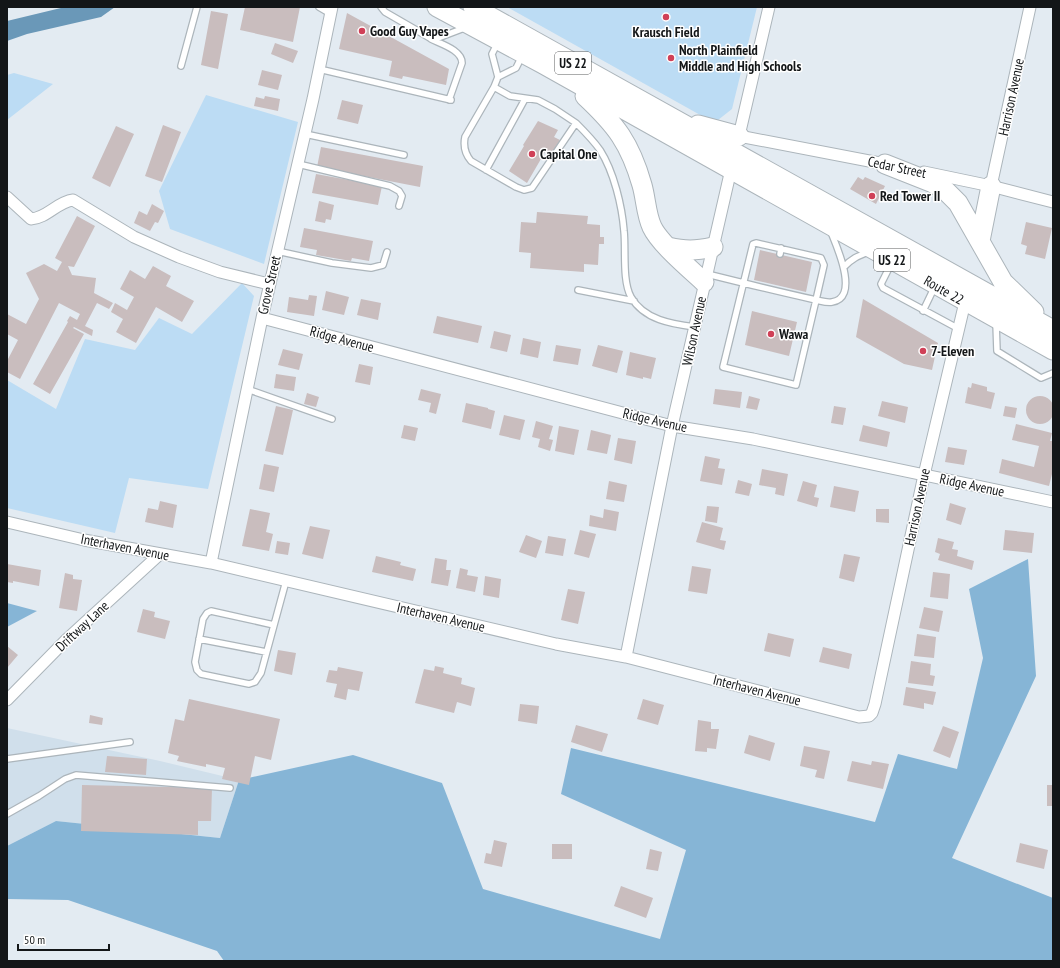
<svg xmlns="http://www.w3.org/2000/svg" width="1060" height="968" viewBox="0 0 1060 968" font-family="'PT Sans Narrow',sans-serif">
	<style>
		.built { fill: #d0dfeb }
		.green { fill: #bcdcf4 }
		.forest { fill: #86b5d6 }
		.water { fill: #6a98b8 }
		.building { fill: #c9bdbe }
		.lines { fill: none; stroke-linecap: round; stroke-linejoin: round }
		.service-casing { stroke: #acb5bb; stroke-width: 8 }
		.minor-casing { stroke: #acb5bb; stroke-width: 13 }
		.trunk-casing { stroke: #acb5bb; stroke-width: 21 }
		.service { stroke: #fff; stroke-width: 5.5 }
		.minor { stroke: #fff; stroke-width: 11 }
		.trunk { stroke: #fff; stroke-width: 19 }
		.poi-dot { fill: #d04057; stroke: #fff; stroke-width: 1.5 }
		.labels { text-anchor: middle; stroke-width: 3; stroke-linejoin: round; paint-order: stroke }
		.shield { fill: #fff; stroke: #5a5c5d; stroke-width: 1 }
		.shield-label { font-size: 13px; font-weight: bold; fill: #131618 }
		.poi-label { font-size: 14px; font-weight: bold; fill: #131618; stroke: #fff; text-anchor: start }
		.street-label { font-size: 14px; fill: #131618; stroke: #fff }
	</style>
	<rect width="100%" height="100%" fill="#e3ebf2"/>
	<!-- built -->
	<path class="built" d="M7,728L160,761L239,780L220,838L56,821L7,846Z"/>
	<!-- green -->
	<path class="green" d="M507,7H757L732,109L718,120L702,116Z
		M14,73L53,84L7,120V75Z
		M206,95L298,122L264,264L170,229L159,191Z
		M242,283L254,296L208,489L129,478L115,533L7,508V380L56,409L85,339L135,350L159,318L192,334Z"/>
	<!-- forest -->
	<path class="forest" d="M1028,559L1036,676L952,858L1053,898V961H224L217,951L68,900L7,899V846L56,821L220,838L239,780L353,755L442,783L483,889L660,939L686,850L561,794L571,748L875,822L898,754L957,769L983,658L969,589Z
		M7,603L37,611L7,627Z"/>
	<!-- water -->
	<path class="water" d="M65,7H115L101,17L27,34L7,41V21Z"/>
	<!-- building -->
	<path class="building" d="M245,7H300L293,42L240,30Z
		M211,11L228,14L218,69L201,65Z
		M347,13L449,69L446,85L403,76L402,79L389,76L392,61L339,49Z
		M275,43L298,51L293,63L271,54Z
		M262,70L282,75L278,90L258,85Z
		M265,96L280,99L278,111L254,106L256,97L264,99Z
		M342,100L363,105L358,124L337,119Z
		M538,121L558,130L554,137L560,140L551,155L545,152L527,183L509,171L524,146L523,145Z
		M163,125L181,132L162,182L145,176Z
		M116,126L134,134L110,187L92,178Z
		M321,147L423,166L420,187L317,167Z
		M316,174L382,186L378,205L312,193Z
		M858,177L863,180L865,177L885,186L876,204L850,189Z
		M319,201L334,205L331,220L326,219L325,223L315,221Z
		M152,204L164,211L158,223L155,222L150,231L134,223L139,211L147,215Z
		M537,212L588,216L587,224L600,225V237H604V244H599L598,265L584,264V272L530,268L531,253L519,252L521,222L536,223Z
		M77,216L95,226L74,267L68,266L72,275L96,278L94,293L113,303L109,309L97,303L85,326L93,330L92,336L74,327L73,328L84,334L50,394L33,384L68,322L67,321L70,316L77,320L80,314L59,303L20,379L7,372V361L18,340L7,334V314L26,324L39,299L26,273L44,264L57,271L62,262L55,258Z
		M1026,222L1052,228L1045,259L1025,254L1027,246L1021,244Z
		M304,228L373,241L369,261L352,258L351,261L316,255L317,250L300,247Z
		M760,250L812,262L806,292L754,280Z
		M153,266L171,276L166,286L194,301L182,322L156,307L136,343L116,332L123,319L111,312L115,303L127,310L134,297L120,289L130,270L145,279Z
		M326,291L349,297L344,315L322,310Z
		M309,295L317,296L314,316L287,312L289,297L308,300Z
		M361,299L381,303L378,320L357,315Z
		M863,299L938,343L932,370L904,364L856,337Z
		M752,311L797,322L789,356L745,345Z
		M437,316L482,326L478,343L433,333Z
		M494,331L511,335L507,352L490,348Z
		M523,338L541,342L538,358L520,354Z
		M556,345L581,349L578,365L553,361Z
		M598,345L623,351L617,373L592,366Z
		M283,349L303,354L299,370L278,365Z
		M630,352L656,358L651,379L643,377V379L626,375Z
		M359,364L373,367L370,385L355,382Z
		M276,374L296,377L294,391L274,388Z
		M972,383L987,387V391L995,393L991,409L965,403L968,387L971,388Z
		M421,389L441,394L436,414L429,412L431,403L418,400Z
		M715,389L742,392L740,408L713,404Z
		M307,393L319,397L316,407L304,404Z
		M749,396L760,399L757,410L746,408Z
		M1026 410a14 14 0 1 1 28 0a14 14 0 1 1-28 0Z
		M882,401L908,407L905,423L878,416Z
		M466,403L488,408V409L495,411L491,429L462,422Z
		M276,406L293,410L283,455L265,451Z
		M834,406L846,408L843,425L831,423Z
		M1005,406L1017,408L1015,418L1003,416Z
		M504,415L525,420L520,440L499,435Z
		M536,421L553,426L549,439L553,440L550,451L538,447L540,439L532,437Z
		M1016,424L1052,433L1050,441H1053V470L1049,486L999,473L1002,459L1034,467L1039,446L1012,440Z
		M404,425L418,428L415,441L401,438Z
		M863,425L890,432L887,447L859,441Z
		M559,426L579,430L574,455L555,451Z
		M591,430L611,435L607,454L587,450Z
		M618,438L636,441L632,464L614,460Z
		M948,447L967,450L964,465L945,462Z
		M705,456L720,459L718,468L725,469L722,485L700,481Z
		M264,464L279,467L274,492L259,489Z
		M762,469L788,474L784,496L775,494L776,488L759,485Z
		M738,480L752,484L749,496L735,493Z
		M609,481L627,485L624,502L606,499Z
		M803,481L817,485L814,497L819,498L817,507L797,501Z
		M834,486L859,491L855,512L830,507Z
		M160,501L177,505L173,528L145,522L148,508L158,510Z
		M950,503L966,508L961,525L946,520Z
		M707,506L719,507L717,523L705,521Z
		M250,509L270,513L266,532L273,534L269,551L242,546Z
		M604,509L619,512L616,531L589,526L590,515L603,518Z
		M876,509H889V523L876,522Z
		M702,522L723,528L720,540L726,541L724,550L696,542Z
		M310,526L330,530L323,559L302,554Z
		M580,530L596,534L589,558L574,554Z
		M1005,530L1034,533L1032,553L1003,550Z
		M526,535L542,541L536,558L519,552Z
		M548,536L566,539L563,556L545,553Z
		M938,538L954,542L952,549L958,550L957,556L974,561L972,570L938,560L940,554L935,552Z
		M277,541L290,543L288,555L275,553Z
		M844,554L860,557L854,582L839,578Z
		M376,556L401,562L400,565L416,569L413,581L372,572Z
		M435,558L447,560L446,570H451L448,586L431,583Z
		M7,564L41,570L39,586L13,581V583L7,582Z
		M692,566L711,569L707,594L688,591Z
		M460,568L468,570L467,575L478,577L475,592L456,588Z
		M933,572L950,574L948,599L930,597Z
		M65,573L73,575V579L82,580L77,611L59,608Z
		M485,576L501,579L499,598L483,595Z
		M568,589L585,592L578,624L561,620Z
		M924,607L943,611L939,632L919,628Z
		M143,609L155,612L154,617L170,621L165,639L137,632Z
		M768,633L794,639L790,657L764,651Z
		M917,634L936,637L934,658L914,656Z
		M7,646L18,655L7,668Z
		M823,647L852,654L849,669L819,662Z
		M278,650L296,653L292,675L274,671Z
		M911,661L931,664L930,675L935,676L933,686L908,683Z
		M435,666L444,668L443,673L462,678L461,684L475,688L471,706L457,702L454,713L415,703L424,669L434,671Z
		M338,667L363,672L359,691L348,689L346,700L334,697L337,684L326,682L329,670L337,671Z
		M906,687L936,692L933,705L924,703V709L903,705Z
		M189,699L280,719L271,760L255,756L249,785L222,779L225,768L206,764V767L177,761L179,756L168,753L175,719L184,721Z
		M643,699L664,705L658,725L637,719Z
		M520,704L539,706L537,724L518,721Z
		M90,715L103,718L102,725L89,723Z
		M698,720L711,722V729H719L716,749L707,748V752L695,751Z
		M576,725L608,734L602,752L571,742Z
		M943,726L959,732L950,758L933,751Z
		M749,735L775,743L770,761L744,753Z
		M804,746L830,751L824,779L815,777L817,770L800,766Z
		M107,756L147,759L146,775L105,772Z
		M852,761L871,765L872,761L889,764L883,789L847,781Z
		M82,785L212,788L211,821H198V835L81,831Z
		M1047,785H1053V806H1047Z
		M494,840L507,843L502,867L484,863L486,853L491,854Z
		M1020,843L1048,850L1044,869L1016,862Z
		M552,844H572V859H552Z
		M650,849L662,852L658,871L646,869Z
		M621,886L653,898L646,918L614,906Z"/>
	<g class="lines">
		<!-- service casing -->
		<g class="service-casing">
			<path id="service" d="M319,7L331,14
				M381,7L385,12L430,38H438L467,27
				M431,39C441,44 462,50 462,63L449,100
				M498,42L492,54L498,77L494,87L465,137C463,147 465,154 471,161L516,187L524,190L532,188L576,123C584,131 593,140 600,150C614,172 622,206 624,231C626,249 622,281 631,297C644,320 672,324 695,327
				M181,66L197,7
				M319,69L451,100
				M498,77L516,68L522,56
				M494,87L510,96L538,100L555,109L576,123
				M305,134L404,155
				M298,164L390,186L399,191L402,196L399,206
				M486,170L525,99
				M277,251L332,263L371,268L383,265L387,252
				M780,254L781,248
				M892,262L881,284L883,288L959,329
				M844,267C851,259 858,256 868,252
				M707,274C743,283 780,292 816,300L796,385L723,367L753,244L756,243L821,258L824,265L816,300C821,301 827,303 832,302C860,298 837,247 831,232
				M578,290L634,301
				M923,311L935,286
				M996,323L997,351L1041,378L1053,373
				M247,389L332,419
				M274,625L211,611L207,613L203,619L195,662L197,670L201,674L249,684L255,682L261,673L286,581
				M199,639L266,652
				M7,759L130,742
				M7,814L39,796L65,779L76,775L230,788"/>
		</g>
		<!-- minor casing -->
		<g class="minor-casing">
			<path id="minor" d="M739,136L890,165
				M738,140L769,7
				M924,172L991,186L1053,202
				M991,186L1030,7
				M7,197L31,219C47,218 57,202 73,200L134,237L179,257L220,272L269,284
				M262,318L672,426L753,439L1053,502
				M7,522L84,540L211,563L556,644L626,657L859,717L869,716L872,713L875,704L924,475L965,302
				M211,563L262,318L313,99L332,7
				M626,657L672,426L732,165
				M7,700L66,640L160,554"/>
		</g>
		<!-- trunk casing -->
		<g class="trunk-casing">
			<path id="trunk" d="M437,7L543,64L1053,350
				M473,7L1053,330
				M585,96C616,125 630,143 642,185C646,199 646,214 652,227C660,244 690,269 704,282
				M698,125L739,136
				M885,164L933,183L945,190L958,203L1003,282L1034,312
				M980,241L991,186
				M668,247C685,251 695,251 713,247"/>
		</g>
		<!-- service -->
		<use href="#service" class="service"/>
		<!-- minor -->
		<use href="#minor" class="minor"/>
		<!-- trunk -->
		<use href="#trunk" class="trunk"/>
	</g>
	<!-- markers -->
	<g class="poi-dot">
		<circle cx="666" cy="17" r="4"/>
		<circle cx="362" cy="31" r="4"/>
		<circle cx="671" cy="58" r="4"/>
		<circle cx="532" cy="154" r="4"/>
		<circle cx="872" cy="196" r="4"/>
		<circle cx="771" cy="334" r="4"/>
		<circle cx="923" cy="351" r="4"/>
	</g>
	<g class="labels">
		<!-- shield labels -->
		<g class="shield">
			<rect x="555" y="52" width="36" height="22" rx="3"/>
			<rect x="874" y="249" width="36" height="22" rx="3"/>
		</g>
		<g class="shield-label">
			<text x="573" y="68">US 22</text>
			<text x="892" y="265">US 22</text>
		</g>
		<!-- poi labels -->
		<g class="poi-label">
			<text x="370" y="36">Good Guy Vapes</text>
			<text x="666" y="37" text-anchor="middle">Krausch Field</text>
			<text x="679" y="55">North Plainfield<tspan x="679" dy="16">Middle and High Schools</tspan></text>
			<text x="540" y="159">Capital One</text>
			<text x="880" y="201">Red Tower II</text>
			<text x="779" y="339">Wawa</text>
			<text x="931" y="356">7-Eleven</text>
		</g>
		<!-- street labels -->
		<g class="street-label">
			<text transform="translate(1011 97) rotate(-78)" y="5">Harrison Avenue</text>
			<text transform="translate(897 167) rotate(12)" y="5">Cedar Street</text>
			<text transform="translate(269 285) rotate(-77)" y="5">Grove Street</text>
			<text transform="translate(944 290) rotate(30)" y="5">Route 22</text>
			<text transform="translate(694 331) rotate(-78)" y="5">Wilson Avenue</text>
			<text transform="translate(342 339) rotate(15)" y="5">Ridge Avenue</text>
			<text transform="translate(655 420) rotate(13)" y="5">Ridge Avenue</text>
			<text transform="translate(972 485) rotate(12)" y="5">Ridge Avenue</text>
			<text transform="translate(917 507) rotate(-78)" y="5">Harrison Avenue</text>
			<text transform="translate(125 547) rotate(11)" y="5">Interhaven Avenue</text>
			<text transform="translate(441 617) rotate(13)" y="5">Interhaven Avenue</text>
			<text transform="translate(82 626) rotate(-43)" y="5">Driftway Lane</text>
			<text transform="translate(757 690) rotate(14)" y="5">Interhaven Avenue</text>
		</g>
	</g>
	<!-- border -->
	<rect width="1060" height="968" fill="none" stroke="#131618" stroke-width="16"/>
	<!-- scale -->
	<path d="M18 944v6h91v-6" fill="none" stroke="#131618" stroke-width="2"/>
	<text x="24" y="944" font-size="12" fill="#131618" stroke="#ffffff" stroke-width="3" paint-order="stroke">50 m</text>
</svg>
